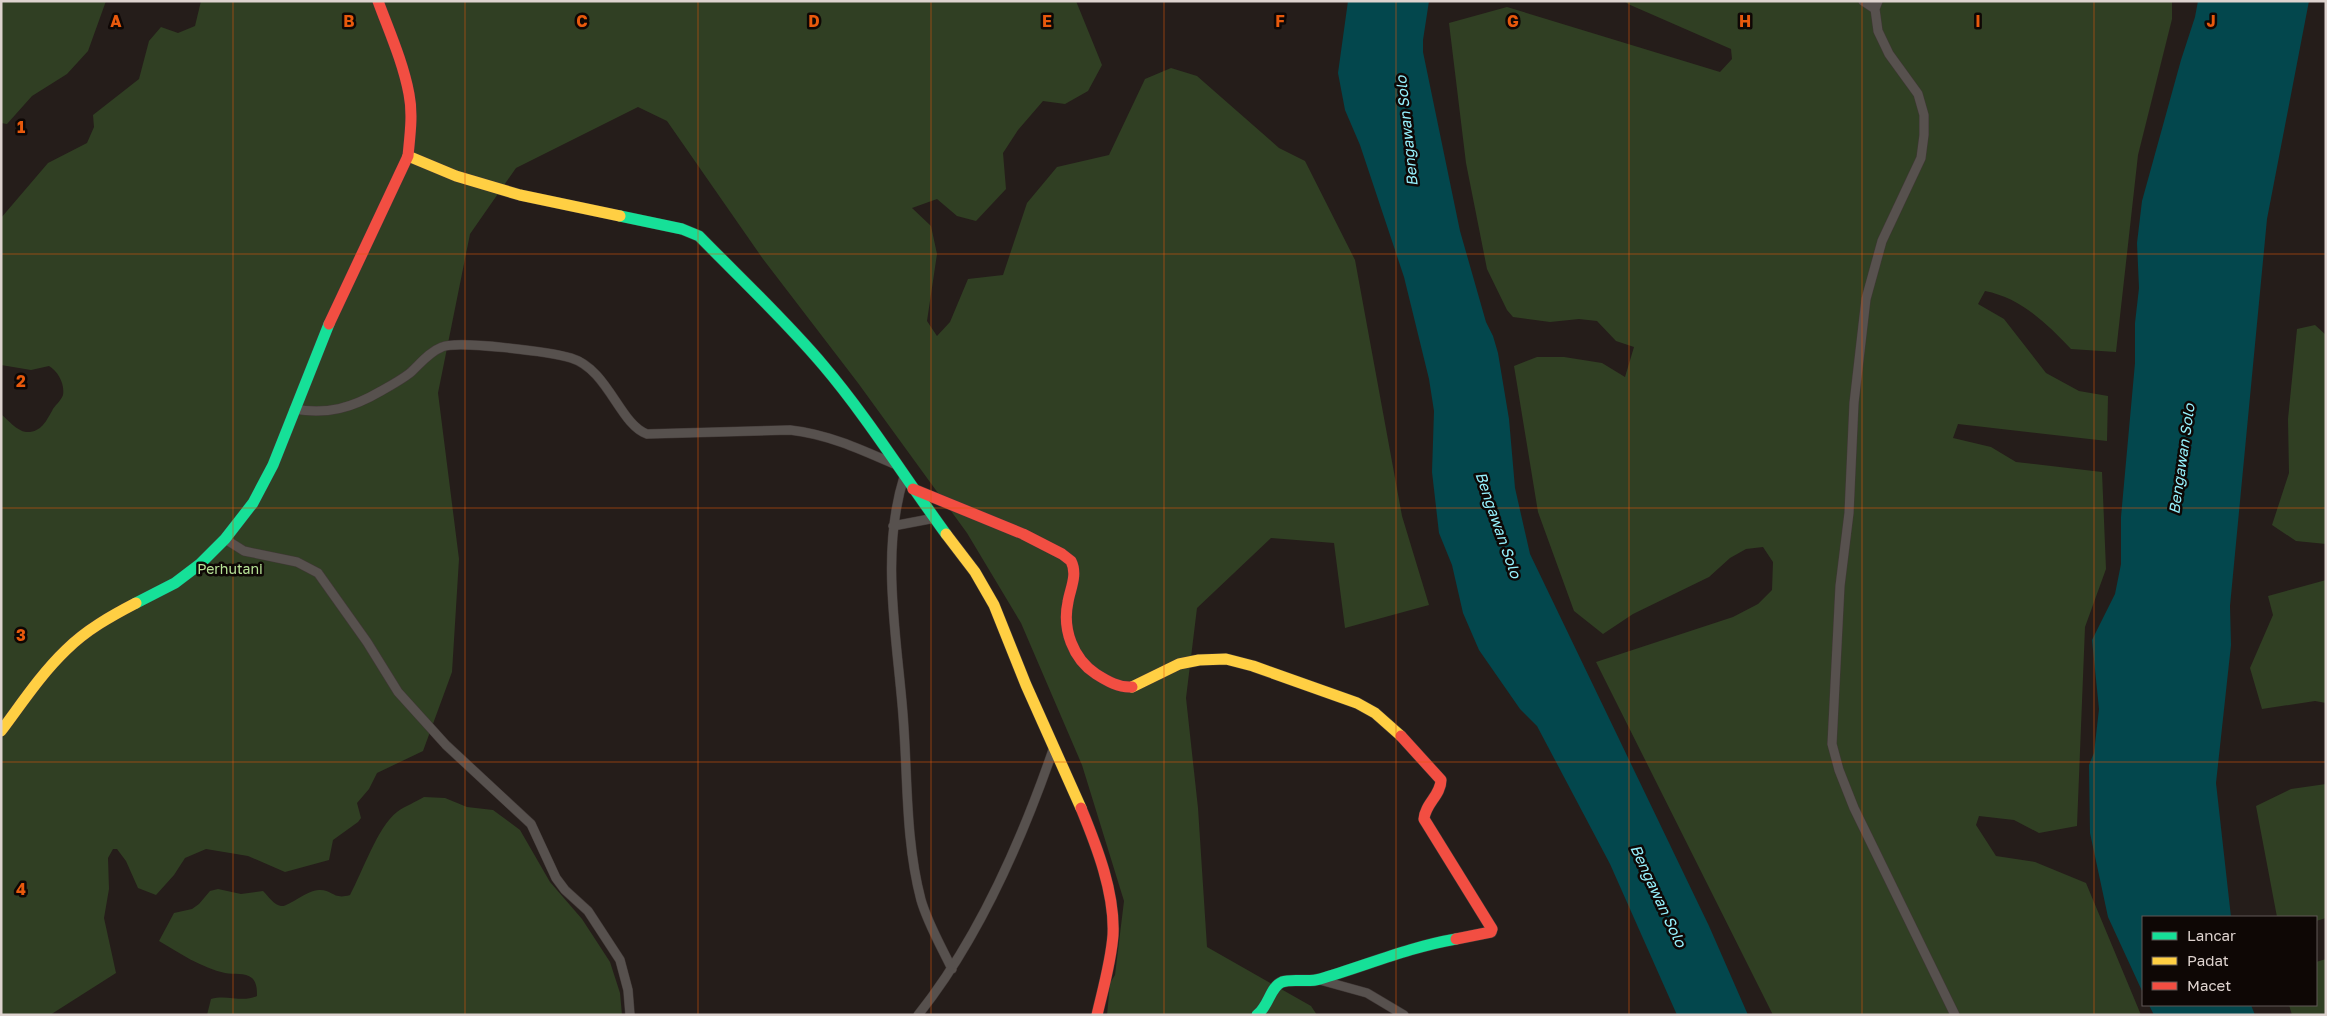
<svg xmlns="http://www.w3.org/2000/svg" width="2327" height="1016" viewBox="0 0 2327 1016" font-family="'Golos Text',sans-serif">
	<style>
		.green { fill: #303f23 }
		.water { fill: #03474d }
		.lines { fill: none; stroke-linecap: round; stroke-linejoin: round }
		.street-casing { stroke: #403836; stroke-width: 10 }
		.fast-casing { stroke: #403836; stroke-width: 12 }
		.slow-casing { stroke: #403836; stroke-width: 12 }
		.jam-casing { stroke: #403836; stroke-width: 12 }
		.street { stroke: #57514e; stroke-width: 9 }
		.fast { stroke: #16e098; stroke-width: 11 }
		.slow { stroke: #ffcf43; stroke-width: 11 }
		.jam { stroke: #f24e42; stroke-width: 11 }
		.grid { fill: none; stroke: #e8590c; stroke-width: 1; stroke-opacity: 0.55 }
		.labels { text-anchor: middle; stroke-width: 5; stroke-linejoin: round; paint-order: stroke }
		.park-label { font-size: 14px; fill: #b8e397; stroke: #0e0705 }
		.water-label { font-size: 15px; font-style: italic; fill: #96f1fd; stroke: #0e0705 }
		.grid-label { font-size: 16px; text-anchor: middle; font-weight: bold; fill: #e8590c; stroke: #0e0705; stroke-width: 5; stroke-linejoin: round; paint-order: stroke }
	</style>
	<rect width="100%" height="100%" fill="#251d1a"/>
	<!-- green -->
	<path class="green" d="M1,1H106L88,51L67,74L32,96L7,124L1,123Z
		M201,1H1076L1102,65L1088,91L1065,104L1043,101L1018,130L1003,153L1006,189L976,221L957,216L937,199L912,208L931,226L937,254L927,321L937,336L950,322L968,279L1003,275L1027,203L1057,167L1109,155L1145,79L1171,68L1197,76L1279,148L1305,161L1355,260L1402,516L1429,605L1345,628L1334,543L1271,538L1197,608L1186,698L1198,808L1207,947L1311,1006L1317,1015H1107L1110,983L1115,975L1124,901L1082,765L1021,623L967,533L858,383L763,259L667,121L638,107L516,168L470,234L438,393L459,559L452,672L423,751L377,773L369,789L357,803L361,818L358,822L333,840L329,860L285,872L248,856L206,849L185,858L174,875L156,895L138,888L126,861L117,849H113L108,858L109,889L104,918L116,973L50,1015L1,1014V414C8,420 17,431 26,432C41,433 46,421 52,411C54,406 61,401 63,395C65,384 58,371 49,366L31,370L1,365V218L48,163L87,143L94,127L93,115L139,79L149,41L161,27L178,33L195,26Z
		M1625,1H2172V19L2138,155L2116,352L2071,349C2046,323 2021,298 1985,291L1978,304L2004,319L2046,373L2079,391L2108,396L2107,441L1958,424L1953,438L1991,447L2016,462L2102,472L2106,569L2085,627L2077,826L2039,833L2014,820L1979,816L1976,825L1996,856L2035,862L2086,883L2141,1015H1773L1596,662L1733,617L1758,604L1772,590L1773,562L1763,547L1746,549L1730,558L1709,577L1633,614L1603,634L1574,611L1538,512L1514,366L1537,357H1564L1602,363L1625,377L1634,347L1616,341L1597,321L1579,319L1550,322L1513,317L1507,310L1487,269L1466,163L1449,23L1507,7L1720,72L1732,59L1731,49L1628,4Z
		M2315,325L2326,335V544L2296,541L2272,525L2289,473L2288,419L2297,329Z
		M2326,580V703L2315,701L2262,709L2250,668L2273,615L2268,596Z
		M2326,784V918L2316,921V917H2277L2256,806L2291,789Z
		M424,797L445,798L467,807L493,810L520,830L550,882L582,919L610,962L620,993L622,1015H207L211,999C227,994 242,1003 257,996C257,990 257,983 252,978C245,972 234,975 225,973C202,968 179,953 159,941L174,913L192,909L199,904L210,891L218,889L241,894L263,891C268,896 274,905 281,906C289,907 308,889 320,890C333,890 333,900 350,895C362,873 378,826 397,812C405,806 416,802 424,797Z
		M2326,959V1015H2292L2289,1005H2316V962Z"/>
	<!-- water -->
	<path class="water" d="M1348,1H1429L1423,40V52L1460,231L1486,322L1493,336L1498,353L1509,419L1515,488L1530,554L1709,926L1748,1015H1677L1610,864L1537,726L1520,709L1479,650L1463,613L1452,565L1439,533L1432,472L1434,411L1429,379L1404,277L1360,145L1345,110L1338,73Z
		M2198,1H2309L2267,219L2230,606L2231,645L2216,783L2231,917H2143V993L2108,917L2090,833L2089,765L2094,753L2099,709L2092,640L2115,594L2121,564V517L2135,363V323L2139,288L2137,243L2142,201L2181,60L2195,17Z
		M2149,1005H2251L2255,1015H2154Z"/>
	<g class="lines">
		<!-- street casing -->
		<g class="street-casing">
			<path id="street" d="M1863,1L1875,9
				M1878,1L1875,9L1878,31L1889,54L1918,94L1924,115V135L1921,158L1882,241L1866,299L1854,403L1849,513L1840,586L1832,744L1839,770L1854,808L1955,1015
				M294,409C327,415 352,408 381,391C390,386 401,380 410,373C420,364 429,352 442,347C458,340 551,352 571,358C608,369 620,425 647,434L790,430C827,434 860,449 894,464
				M904,477C880,553 897,637 903,715C908,777 905,839 921,900C928,924 941,946 952,969
				M893,526L935,518
				M225,539L244,551L297,562L318,573L367,642L398,692L446,745L531,824L556,878L565,890L588,911L620,960L628,990L630,1015
				M1320,980L1367,993L1404,1015
				M918,1015C978,940 1023,837 1054,747"/>
		</g>
		<!-- fast casing -->
		<g class="fast-casing">
			<path id="fast" d="M620,216L682,229L699,236C740,278 785,320 823,365C868,418 905,478 946,534
				M136,603L175,583L200,564L225,539L253,503L273,465L329,324
				M1257,1015C1269,1006 1270,987 1282,982C1293,978 1308,983 1320,979C1365,966 1409,947 1456,939"/>
		</g>
		<!-- slow casing -->
		<g class="slow-casing">
			<path id="slow" d="M408,156L456,176L520,195L620,216
				M946,534L975,572L994,605L1026,685L1081,808
				M1132,687L1179,664L1199,660L1226,659L1253,666L1357,703L1375,713L1401,736
				M1,731C22,703 41,674 66,650C86,630 111,616 136,603"/>
		</g>
		<!-- jam casing -->
		<g class="jam-casing">
			<path id="jam" d="M329,324L408,156C410,135 413,114 409,94C403,62 389,31 378,1
				M913,489L1023,534L1062,554L1071,561C1078,575 1070,589 1068,602C1062,629 1073,659 1096,674C1107,681 1119,688 1132,687
				M1401,736L1441,780C1441,795 1425,804 1424,819L1492,929L1491,932L1456,939
				M1081,808C1097,847 1115,893 1113,935C1111,962 1103,989 1097,1015"/>
		</g>
		<!-- street -->
		<use href="#street" class="street"/>
		<!-- fast -->
		<use href="#fast" class="fast"/>
		<!-- slow -->
		<use href="#slow" class="slow"/>
		<!-- jam -->
		<use href="#jam" class="jam"/>
	</g>
	<!-- grid -->
	<path class="grid" d="M233,1V1015M465,1V1015M698,1V1015M931,1V1015M1164,1V1015M1396,1V1015M1629,1V1015M1862,1V1015M2094,1V1015M1,254H2326M1,508H2326M1,762H2326"/>
	<g class="labels">
		<!-- park labels -->
		<g class="park-label">
			<text x="230" y="574">Perhutani</text>
		</g>
		<!-- water labels -->
		<g class="water-label">
			<text transform="translate(1407 131) rotate(-96)" y="5">Bengawan Solo</text>
			<text transform="translate(2182 459) rotate(-82)" y="5">Bengawan Solo</text>
			<text transform="translate(1498 525) rotate(71)" y="5">Bengawan Solo</text>
			<text transform="translate(1658 896) rotate(65)" y="5">Bengawan Solo</text>
		</g>
	</g>
	<g class="grid-label">
		<text x="116" y="27">A</text>
		<text x="349" y="27">B</text>
		<text x="582" y="27">C</text>
		<text x="814" y="27">D</text>
		<text x="1047" y="27">E</text>
		<text x="1280" y="27">F</text>
		<text x="1513" y="27">G</text>
		<text x="1745" y="27">H</text>
		<text x="1978" y="27">I</text>
		<text x="2211" y="27">J</text>
		<text x="21" y="133">1</text>
		<text x="21" y="387">2</text>
		<text x="21" y="641">3</text>
		<text x="21" y="895">4</text>
	</g>
	<!-- border -->
	<rect width="2327" height="1016" fill="none" stroke="#ded3cf" stroke-width="5"/>
	<!-- legend -->
	<rect x="2142" y="916" width="175" height="90" fill="#0e0705" stroke="#615956"/>
	<rect x="2152" y="932" width="25" height="8" fill="#16e098" stroke="#615956"/>
	<text x="2187" y="941" font-size="15" fill="#ded3cf">Lancar</text>
	<rect x="2152" y="957" width="25" height="8" fill="#ffcf43" stroke="#615956"/>
	<text x="2187" y="966" font-size="15" fill="#ded3cf">Padat</text>
	<rect x="2152" y="982" width="25" height="8" fill="#f24e42" stroke="#615956"/>
	<text x="2187" y="991" font-size="15" fill="#ded3cf">Macet</text>
</svg>
